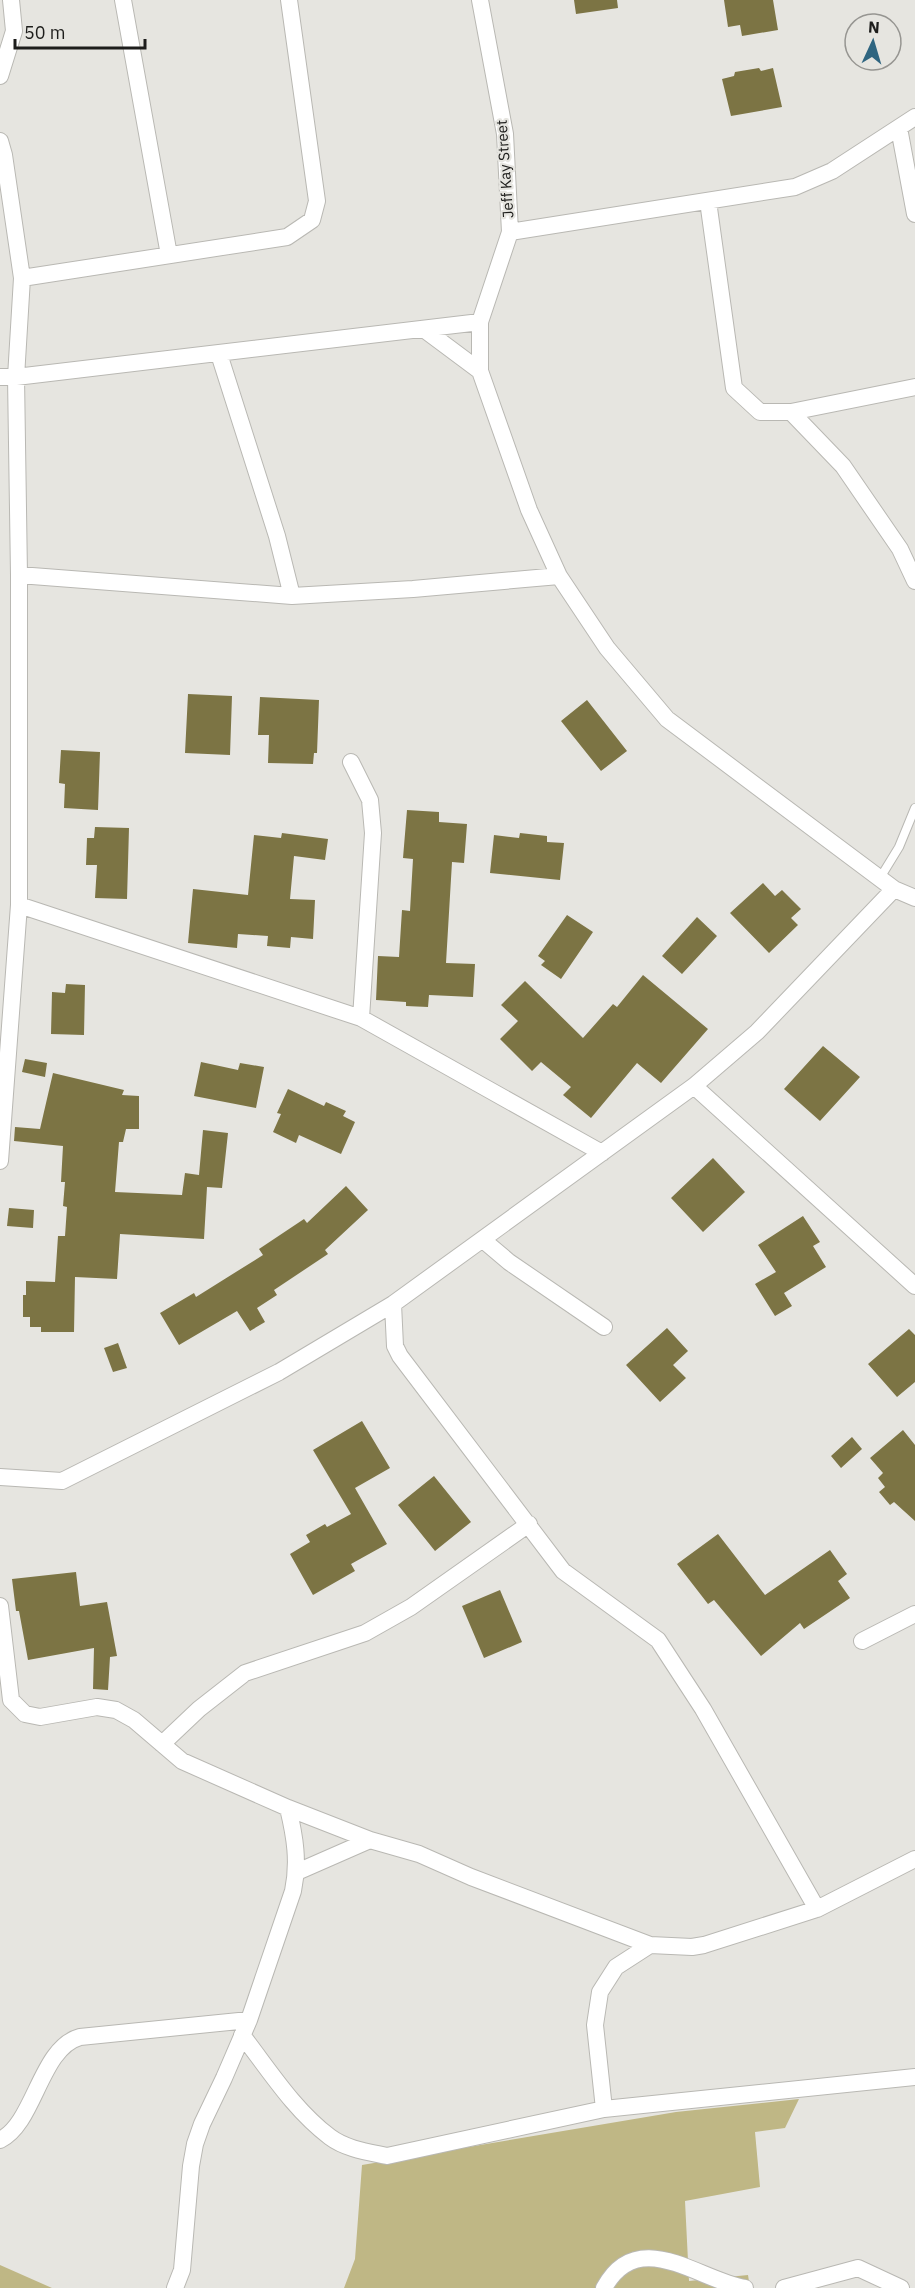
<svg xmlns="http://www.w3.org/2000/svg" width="915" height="2288" viewBox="0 0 915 2288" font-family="'IBM Plex Sans',sans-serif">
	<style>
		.green { fill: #bfb785 }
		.building { fill: #7c7444 }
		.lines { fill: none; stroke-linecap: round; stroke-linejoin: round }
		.service-casing { stroke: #b9b8b3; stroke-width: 10 }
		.minor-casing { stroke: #b9b8b3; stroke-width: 18 }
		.service { stroke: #fff; stroke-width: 8 }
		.minor { stroke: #fff; stroke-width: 16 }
		.labels { text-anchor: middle; stroke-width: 4.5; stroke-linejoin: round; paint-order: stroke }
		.street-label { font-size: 15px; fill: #1d1d1b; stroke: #e6e5e0 }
	</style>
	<rect width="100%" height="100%" fill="#e6e5e0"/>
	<!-- green -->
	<path class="green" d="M799,2099L785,2128L755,2132L760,2187L685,2201L689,2281L748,2275L750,2288H344L355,2259L362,2165L676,2112Z
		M0,2265L52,2288H0Z"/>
	<!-- building -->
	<path class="building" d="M574,0H617L618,8L576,14Z
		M724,0H773L778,30L742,36L740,25L728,27Z
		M759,68L761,71L773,68L782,107L731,116L722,79L734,76L735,72Z
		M188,694L232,696L230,755L185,753Z
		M260,697L319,700L317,753H314L313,764L268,763L269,735H258Z
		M587,700L627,751L601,771L561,721Z
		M61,750L100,752L98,810L64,808L65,784L59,783Z
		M407,810L439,812V822L467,824L464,863L452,862L446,963L475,964L473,997L429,995L428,1007L406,1006V1002L376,1000L378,956L399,957L402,910L410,911L413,859L403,858Z
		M95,827L129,828L127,899L95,898L97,865H86L87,838H94Z
		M282,833L328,839L325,860L294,856L290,899L315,900L313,939L291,937L290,948L267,946L268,936L238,934L237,948L188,943L193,889L248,895L254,835L281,838Z
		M520,833L547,836V842L564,843L560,880L490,873L494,835L519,838Z
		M763,883L775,896L782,890L801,909L791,918L798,925L769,953L730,913Z
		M567,915L593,932L561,979L541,965L545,961L538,956Z
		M697,917L717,936L682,974L662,956Z
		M643,975L708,1029L661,1083L637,1063L591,1118L563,1095L571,1087L541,1062L532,1071L500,1039L518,1021L501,1005L525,981L583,1038L613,1004L617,1007Z
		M66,984L85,985L84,1035L51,1034L52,992L65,993Z
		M823,1046L860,1077L820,1121L784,1089Z
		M25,1059L47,1063L45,1077L22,1072Z
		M201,1062L238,1070L240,1063L264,1067L256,1108L194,1096Z
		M53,1073L124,1090L122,1095L139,1096V1129H126L123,1142H119L115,1192L182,1195L185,1173L199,1175L203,1130L228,1133L222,1188L207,1187L204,1239L120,1234L117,1279L75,1277L74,1332H41V1327H30V1317H23V1295H26V1281L55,1282L58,1236H65L67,1207L63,1206L65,1182H61L63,1146L14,1141L15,1127L40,1129Z
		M288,1089L324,1106L326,1102L346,1111L343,1116L355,1122L341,1154L299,1135L296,1143L273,1132L281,1114L277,1113Z
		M713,1158L745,1192L703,1232L671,1198Z
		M346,1186L368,1210L325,1250L328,1254L274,1290L277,1295L257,1308L265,1322L250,1331L237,1311L179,1345L160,1313L194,1293L196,1297L263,1255L259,1249L304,1219L307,1223Z
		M9,1208L34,1210L33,1228L7,1226Z
		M803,1216L820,1242L813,1246L826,1267L784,1293L792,1306L775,1316L755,1284L776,1272L758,1245Z
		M667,1328L688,1351L673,1365L686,1378L660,1402L626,1365Z
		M909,1329L915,1335V1382L897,1397L868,1364Z
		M118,1343L127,1368L113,1372L104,1348Z
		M362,1421L390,1468L355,1488L387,1544L351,1564L355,1571L313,1595L290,1554L310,1542L306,1535L325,1524L327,1527L351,1514L313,1450Z
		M903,1430L915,1445V1521L894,1502L890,1505L879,1492L885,1487L878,1478L883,1473L870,1458Z
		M852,1437L862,1449L841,1468L831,1456Z
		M434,1476L471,1522L435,1551L398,1505Z
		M718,1534L765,1595L830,1550L847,1574L838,1581L850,1598L804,1629L800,1623L761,1656L714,1600L708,1604L677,1564Z
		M76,1572L80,1606L107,1602L117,1656L110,1657L108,1690L93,1689L94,1648L28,1660L19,1611H16L12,1579Z
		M500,1590L522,1642L484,1658L462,1606Z"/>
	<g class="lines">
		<!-- service casing -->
		<g class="service-casing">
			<path id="service" d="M880,878L899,847L915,808"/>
		</g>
		<!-- minor casing -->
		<g class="minor-casing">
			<path id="minor" d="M123,0L169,255
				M480,0L505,134L510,232L480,322V371
				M0,76L14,31L11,0
				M899,128L915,214
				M0,141L4,155L22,278L16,377L19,575V905L0,1161
				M708,201L734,388L760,412H791L915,387
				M510,232L795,187L832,171L915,117
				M22,278L287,237L312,220L317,201L289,0
				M425,330L480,371L529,510L559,576L607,648L667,719L894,889L915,898
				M0,377H16L480,322
				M791,412L843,466L900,549L915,581
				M19,575L292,596L277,536L219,354
				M292,596L413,589L559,576
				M351,762L370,800L373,833L361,1018
				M19,905L361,1018L602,1153
				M694,1086L915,1286
				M483,1240L509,1262L604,1327
				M393,1304L395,1346L400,1356L563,1571L658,1640L703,1709L817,1909
				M0,1477L62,1481L279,1372L393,1304L694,1086L757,1032L894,889
				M0,1606L11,1700L25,1714L40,1717L97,1707L116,1710L134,1720L182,1761L288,1808L370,1840L419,1854L471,1877L650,1945L692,1947L704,1945L817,1909L915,1859
				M862,1641L915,1614
				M162,1744L199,1709L245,1673L365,1633L411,1607L529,1524
				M297,1872L370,1840
				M242,2035C269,2070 294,2110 330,2137C346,2149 368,2152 387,2156L604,2109L915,2077
				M604,2109L595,2025L600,1992L616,1967L650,1945
				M0,2140C35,2123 40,2048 80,2037L249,2020
				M175,2288L182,2270L191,2166L195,2144L202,2124L224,2078L249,2020L293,1891C299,1862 295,1837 288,1808
				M604,2288C638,2225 698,2280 745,2288
				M784,2288L858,2268L901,2288"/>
		</g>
		<!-- service -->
		<use href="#service" class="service"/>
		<!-- minor -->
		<use href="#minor" class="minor"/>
	</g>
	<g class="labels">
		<!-- street labels -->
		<g class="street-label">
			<text transform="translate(505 169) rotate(-94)" y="5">Jeff Kay Street</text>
		</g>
	</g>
	<!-- north arrow -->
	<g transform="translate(873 42) rotate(4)"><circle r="28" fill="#e6e5e0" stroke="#969591" stroke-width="1.5"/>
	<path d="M0-4.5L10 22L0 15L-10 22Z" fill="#2f6580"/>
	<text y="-9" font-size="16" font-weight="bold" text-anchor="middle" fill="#1d1d1b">N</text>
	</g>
	<!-- scale -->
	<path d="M15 39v9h130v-9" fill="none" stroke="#1d1d1b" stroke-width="3"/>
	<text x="24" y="39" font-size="18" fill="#1d1d1b" stroke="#e6e5e0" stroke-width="4.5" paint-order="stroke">50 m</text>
</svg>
